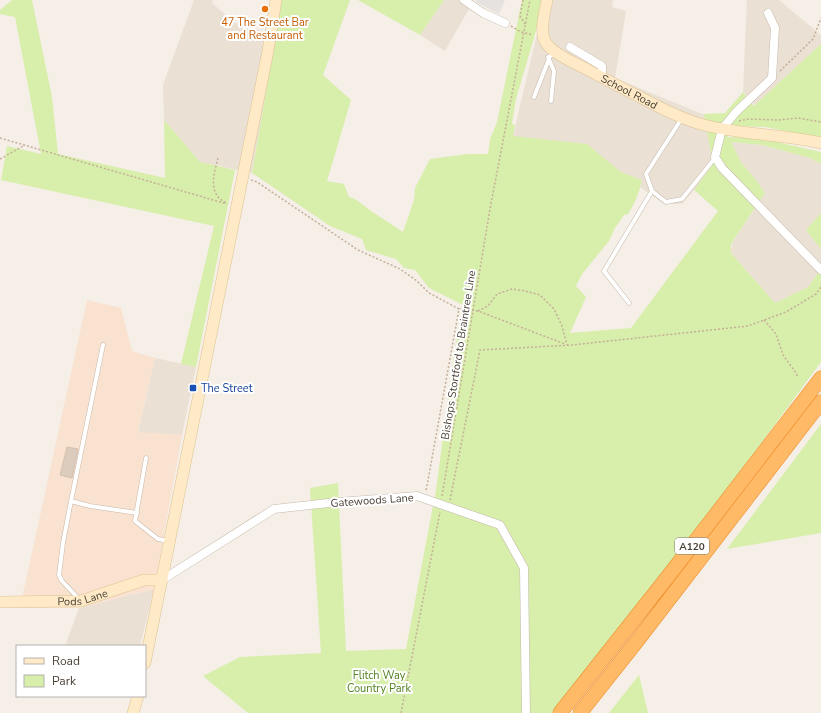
<svg xmlns="http://www.w3.org/2000/svg" width="821" height="713" viewBox="0 0 821 713" font-family="'Nunito Sans',sans-serif">
	<style>
		.residential { fill: #eae0d4 }
		.commercial { fill: #f9e2d0 }
		.green { fill: #d8eeab }
		.parking { fill: #e6e2df }
		.building { fill: #dbccbe; stroke: #d4c0ad }
		.lines { fill: none; stroke-linecap: round; stroke-linejoin: round }
		.lane-casing { stroke: #c5b8ab; stroke-width: 5 }
		.street-casing { stroke: #c5b8ab; stroke-width: 9 }
		.secondary-casing { stroke: #ddc193; stroke-width: 12 }
		.highway-casing { stroke: #ee8c28; stroke-width: 15 }
		.path { stroke: #c5af98; stroke-width: 1.5; stroke-dasharray: 2 2; stroke-linecap: butt }
		.lane { stroke: #fff; stroke-width: 4 }
		.street { stroke: #fff; stroke-width: 8 }
		.secondary { stroke: #ffeac7; stroke-width: 11 }
		.highway { stroke: #ffba68; stroke-width: 14 }
		.food-dot { fill: #e8710a; stroke: #fff; stroke-width: 1.5 }
		.transit-dot { fill: #1a4fb4; stroke: #fff; stroke-width: 1.5 }
		.labels { text-anchor: middle; stroke-width: 4; stroke-linejoin: round; paint-order: stroke }
		.shield { fill: #fff; stroke: #807972; stroke-width: 1 }
		.shield-label { font-size: 10px; font-weight: bold; fill: #493f35 }
		.food-label { font-size: 11px; fill: #c56008; stroke: #fff }
		.street-label { font-size: 11px; fill: #493f35; stroke: #fff }
		.transit-label { font-size: 11px; fill: #164399; stroke: #fff; text-anchor: start }
		.park-label { font-size: 11px; fill: #528221; stroke: #fff }
	</style>
	<rect width="100%" height="100%" fill="#f5efe7"/>
	<!-- residential -->
	<path class="residential" d="M194,0H213L212,3L235,23L276,35L252,173L200,162L164,120L163,85Z
		M444,0H474L445,51L420,35Z
		M545,0H613L612,7L626,11L615,78L702,114H705L713,164L695,189L682,204H664L640,187L642,180L622,174L513,136Z
		M747,0H779L821,35V44L755,105L743,92Z
		M731,142L761,145L810,158L821,164V213L806,230L821,249V269L808,287L775,303L731,253L732,243L765,193L753,176L742,164Z
		M155,358L196,367L182,435L138,433Z
		M154,589L140,646H65L79,608Z"/>
	<!-- commercial -->
	<path class="commercial" d="M87,300L121,308L132,351L155,358L138,432L182,435L154,589L79,608H20Z"/>
	<!-- green -->
	<path class="green" d="M12,0H32L52,97L58,154L165,178L164,120L200,162L235,170L196,367L181,364L214,226L1,180L7,146L41,154L15,17L0,14V10Z
		M282,0H350L323,75L351,100L327,181L344,184L349,197L355,199L371,211L403,232L414,200L415,188L430,159L468,154H488L490,139L497,122L522,0H542L536,31L516,99L512,124L515,125L513,136L587,144L621,172L642,180C639,193 635,203 628,214L624,215L615,228L609,241L582,274L576,286L586,297L570,333L631,328L718,211L694,190L713,164L704,114L725,113L743,92L754,106L821,44V138L765,127L729,126L723,123L728,137L759,138L821,152V164L810,158L762,145L731,142L742,164L753,176L765,193L731,244V253L775,303L808,287L821,269V362L717,503L560,703L552,713H248L203,676L240,657L321,653L310,488L338,483L346,651L406,649L436,490L454,354L463,305L429,288L415,270L404,268L396,259L366,250L362,239L330,226L252,173Z
		M358,0H444L420,35Z
		M821,213V249L806,230Z
		M821,424V533L727,549Z
		M639,675L648,713H609Z"/>
	<!-- parking -->
	<path class="parking" d="M477,0H505L499,14L476,2Z"/>
	<!-- building -->
	<path class="building" d="M67,447L78,449L72,478L60,475Z"/>
	<g class="lines">
		<!-- lane casing -->
		<g class="lane-casing">
			<path id="lane" d="M534,97L549,59
				M551,101L554,71L548,57L555,54
				M682,118L646,174L652,191L666,202L682,199L715,158
				M629,303L604,271L652,191
				M146,458L135,521L158,539L169,541
				M71,501L103,345
				M79,599L62,581L59,575L63,543L71,501L90,506L137,513"/>
		</g>
		<!-- street casing -->
		<g class="street-casing">
			<path id="street" d="M464,0L483,13L505,23
				M768,13L775,28L772,78L736,112L722,129L715,157L722,168L821,270
				M570,47L602,66V77
				M162,580L274,509L338,502L417,496L500,525L524,568L526,713"/>
		</g>
		<!-- secondary casing -->
		<g class="secondary-casing">
			<g id="secondary">
				<path id="s1" d="M547,0C545,12 540,27 544,39C549,53 576,63 588,70C605,79 622,88 640,97C660,108 681,119 704,125C742,135 782,134 821,143"/>
				<path id="s2" d="M0,602L81,601L144,580H162"/>
				<path d="M145,663L268,51L276,0"/>
				<path d="M133,713L138,696"/>
			</g>
		</g>
		<!-- highway casing -->
		<g class="highway-casing">
			<path id="highway" d="M560,713L670,574L821,378
				M580,713L637,641L821,402"/>
		</g>
		<!-- path -->
		<path class="path" d="M523,0L520,16L525,24
			M511,26L521,32L533,35
			M780,71L813,39L821,18
			M739,121L748,119L778,120L798,118L821,122
			M0,138L227,204
			M218,158C214,174 207,195 227,203
			M0,159L25,145
			M251,180L257,182L358,250L400,269L417,281L429,293L459,309L426,491
			M460,309L478,311L565,344
			M478,311L488,306L497,294L512,289L525,291L540,295L554,309L562,326L567,345
			M764,320L776,334L783,355L796,373L798,378
			M442,496L490,209L530,0
			M450,500L480,350L572,345L748,326L786,312L816,294L821,287
			M401,713L440,512"/>
		<!-- lane -->
		<use href="#lane" class="lane"/>
		<!-- street -->
		<use href="#street" class="street"/>
		<!-- secondary -->
		<use href="#secondary" class="secondary"/>
		<!-- highway -->
		<use href="#highway" class="highway"/>
	</g>
	<!-- markers -->
	<circle class="food-dot" cx="265" cy="9" r="4"/>
	<rect class="transit-dot" x="189" y="384" width="8" height="8" rx="2"/>
	<g class="labels">
		<!-- shield labels -->
		<rect class="shield" x="675" y="538" width="34" height="16" rx="3"/>
		<g class="shield-label">
			<text x="692" y="550">A120</text>
		</g>
		<!-- food labels -->
		<g class="food-label">
			<text x="265" y="26">47 The Street Bar<tspan x="265" dy="13">and Restaurant</tspan></text>
		</g>
		<!-- street labels -->
		<g class="street-label">
			<text dy="4" stroke="none"><textPath href="#s1" startOffset="141">School Road</textPath></text>
			<text transform="translate(458 355) rotate(-81)" y="4">Bishops Stortford to Braintree Line</text>
			<text transform="translate(372 500) rotate(-4)" y="4">Gatewoods Lane</text>
			<text dy="4" stroke="none"><textPath href="#s2" startOffset="83">Pods Lane</textPath></text>
		</g>
		<!-- transit labels -->
		<g class="transit-label">
			<text x="201" y="392">The Street</text>
		</g>
		<!-- park labels -->
		<g class="park-label">
			<text x="379" y="679">Flitch Way<tspan x="379" dy="13">Country Park</tspan></text>
		</g>
	</g>
	<!-- legend -->
	<rect x="16" y="645" width="130" height="52" fill="#ffffff" stroke="#b6b2ae"/>
	<rect x="24" y="658" width="20" height="6" fill="#ffeac7" stroke="#b6b2ae"/>
	<text x="52" y="665" font-size="12" fill="#493f35">Road</text>
	<rect x="24" y="675" width="20" height="12" fill="#d8eeab" stroke="#b6b2ae"/>
	<text x="52" y="685" font-size="12" fill="#493f35">Park</text>
</svg>
